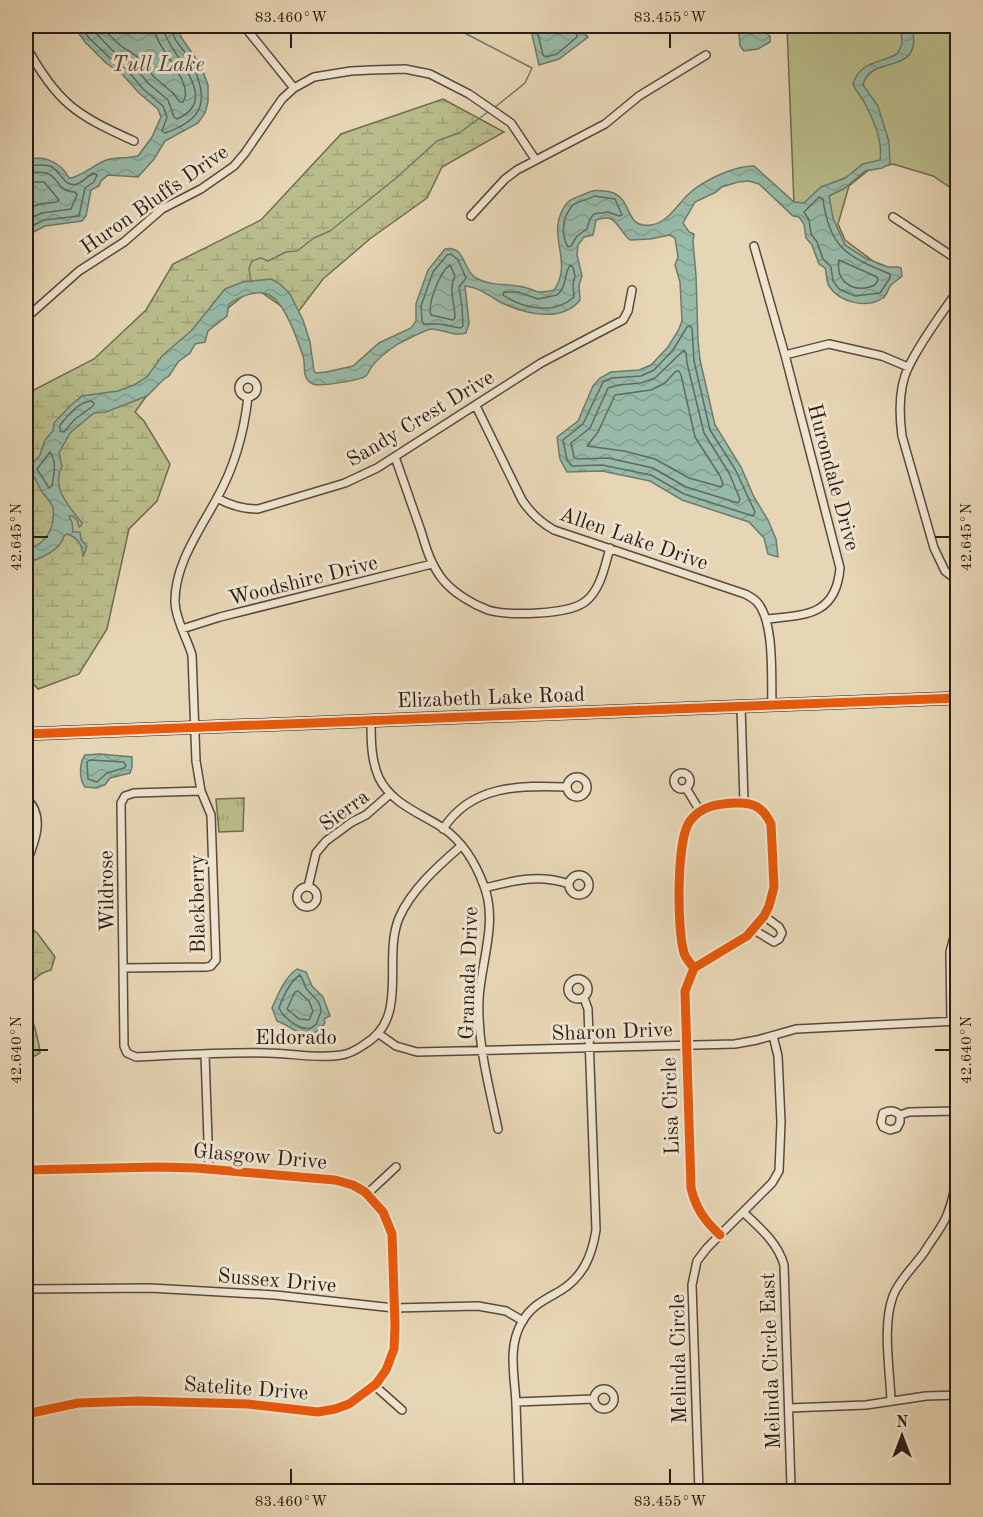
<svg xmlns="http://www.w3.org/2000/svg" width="983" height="1517" viewBox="0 0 983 1517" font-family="'Old Standard TT',serif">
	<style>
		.green { fill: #b9bd8b; stroke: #716c50; stroke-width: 1.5 }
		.wetland { fill: url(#wetland-marsh); stroke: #716c50; stroke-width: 1.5 }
		.park { fill: url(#park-tufts); stroke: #716c50; stroke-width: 1.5 }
		.water { fill: url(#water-waves); stroke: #6c7b6d; stroke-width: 1.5 }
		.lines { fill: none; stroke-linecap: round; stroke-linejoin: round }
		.shore { stroke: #606b5e; stroke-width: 1.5 }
		.stream { stroke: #6c7b6d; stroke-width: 1.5 }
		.street-casing { stroke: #584a3d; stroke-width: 10 }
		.secondary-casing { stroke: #291c15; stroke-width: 14 }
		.street { stroke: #efe4cf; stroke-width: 7 }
		.secondary { stroke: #efe4cf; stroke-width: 10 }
		.cycleway-casing { stroke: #efe4cf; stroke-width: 13 }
		.cycleway { stroke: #e8590c; stroke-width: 9 }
		.ticks { fill: none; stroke: #291c15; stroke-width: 2 }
		.labels { text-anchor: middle; stroke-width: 6; stroke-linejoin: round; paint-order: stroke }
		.street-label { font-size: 21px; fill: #291c15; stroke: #efe4cf }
		.water-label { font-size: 22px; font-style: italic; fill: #4a4b41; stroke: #efe4cf }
		.neatline { fill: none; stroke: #291c15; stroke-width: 2 }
		.ticks-label { font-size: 15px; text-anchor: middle; fill: #291c15 }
	</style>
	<defs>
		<pattern id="wetland-marsh" width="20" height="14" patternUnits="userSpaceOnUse" patternTransform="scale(1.5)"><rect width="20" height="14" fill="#b9bd8b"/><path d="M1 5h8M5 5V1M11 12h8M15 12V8" fill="none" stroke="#9fa277"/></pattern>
		<pattern id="park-tufts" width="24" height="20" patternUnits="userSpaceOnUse" patternTransform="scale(1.5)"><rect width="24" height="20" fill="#b9bd8b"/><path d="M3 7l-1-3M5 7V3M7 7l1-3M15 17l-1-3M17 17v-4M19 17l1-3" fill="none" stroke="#9fa277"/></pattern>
		<pattern id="water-waves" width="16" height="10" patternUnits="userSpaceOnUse" patternTransform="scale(1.5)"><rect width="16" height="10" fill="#98baa8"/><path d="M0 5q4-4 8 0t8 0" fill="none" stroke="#839f90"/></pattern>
	</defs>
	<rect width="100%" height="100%" fill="#e7d6b5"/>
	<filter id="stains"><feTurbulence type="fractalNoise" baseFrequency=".00333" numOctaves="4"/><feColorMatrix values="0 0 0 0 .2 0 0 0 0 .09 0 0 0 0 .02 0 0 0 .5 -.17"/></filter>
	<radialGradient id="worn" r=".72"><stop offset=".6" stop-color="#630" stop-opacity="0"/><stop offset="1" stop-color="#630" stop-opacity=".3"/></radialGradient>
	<!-- green -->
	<path class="green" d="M787,26H957V192L933,176L893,164L870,169L849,186L838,224L845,240L885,270L884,297L794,204Z"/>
	<!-- wetland -->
	<path class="wetland" d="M443,99L504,132L442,167L427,198L371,238L323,279L295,316L254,287L184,344L135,412L144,421L170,464L157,501L129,529L107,629L79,674L38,689L26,676V394L94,359L146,310L173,264L261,220L341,134Z
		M26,923L38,934L55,957L51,970C9,981 39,1026 40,1053L26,1061Z"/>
	<!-- park -->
	<path class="park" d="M244,798L243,831L219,832L216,799Z"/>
	<!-- water -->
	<path class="water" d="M73,26H176L183,40L201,66L208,85V102L205,113L198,123L165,141L154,159L138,177L108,175L101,181L99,186L91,190L86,216L82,221L45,226L26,236V161C42,153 62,163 69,178C79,178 94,165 104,161C114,156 127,159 138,156L152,137L161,117L158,109L139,93L123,75L106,63L85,42Z
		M530,26H579L588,37L559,59L539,65Z
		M901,26H912C924,79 871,52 863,85L878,106L889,142L890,164L882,168L865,171L845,188L829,196L833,218L845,245L865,258L888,267H898L901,268L902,276C899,279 894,282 891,285C888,288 888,294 884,297C868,310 839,302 829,286C826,281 827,274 825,268L819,264L812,245L806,238L804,224L799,217L793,216L759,184L749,181L738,182L722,187L716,192L695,202L683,223L689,232L694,234L693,242L696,275L698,340L700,360L715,425L741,467L754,497L768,520L776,539L778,557L768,554L764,538L749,522L682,500L650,481L602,471L567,472L560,459L557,437L578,421L593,386L600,378L611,372L639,370L651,365L668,347L678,331L682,321L680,282L675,265L678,257L675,238L670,235L650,239L630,240C617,230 618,212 596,220L593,235L584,237L578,245L577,255L582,276L579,285L580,300C561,324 523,313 500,302C489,296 479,287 465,286L469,323L466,333C453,337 443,329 431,329C425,330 404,341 398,344C389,350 380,356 373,365C370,368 369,373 366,376C361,380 319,387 313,384C301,379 306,366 303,356C298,341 285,304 271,296C258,288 239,297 229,304L227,316L208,331L205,342L195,344L190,353L178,362L169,376L164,379L147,396L106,412L94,413L70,433L59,453L62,466C51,488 68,505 82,523L81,526L79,527L77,520L72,516H69L72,522L73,532H80L81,540L87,546L83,557C83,546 79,538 67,534L64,536C61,550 39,560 26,562V548C44,548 56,527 53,508C51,501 46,497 42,492C37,483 35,475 26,470V461L33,463L40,455L45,440L53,431L54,423L70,406L82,396L118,391L134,385L147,377L162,356L192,330L225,289L243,282L271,279L280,284L290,294L303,320L310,342L314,371L316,373L326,372L353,366L379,343L411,328L416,321V304L428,270L445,249C465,244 463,271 476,278C491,287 511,283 527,288C532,289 535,292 540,292C545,292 550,291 554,290C575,260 543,233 567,203C572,197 580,197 587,193C593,190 597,190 605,191C636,194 621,229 651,225C669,223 678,202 692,191C707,179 734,166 754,166L794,202L804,203L821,187L845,178L863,164L880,160C883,141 872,116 863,100C859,94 855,90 853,84C860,61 881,63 897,54L902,44Z
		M744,28C752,28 764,31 770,36V42L758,49L744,51L740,46L739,34Z
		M100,754L132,757V767L130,773L110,778L105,785L97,788L85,787C79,779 79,763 85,755Z
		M297,969L306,972L312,986L323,997L330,1016L324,1019L325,1023C307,1047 295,1027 277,1021L272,1008C278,994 285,977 297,969Z"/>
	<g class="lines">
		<!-- shore -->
		<path class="shore" d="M80,26L89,38L110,58L127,70L143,89L163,106L167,117L162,131L165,133C193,123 209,110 198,79C196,73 196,67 192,61C184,50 172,40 171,26
			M89,26L114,52L133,65L148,83L168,100L174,117L177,119C225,98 165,52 163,26
			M100,26L121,46L139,58L154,77L173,93L180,102H183C196,82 155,50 154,26
			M536,26L543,55L546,57L557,54L577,37L575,26
			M26,166C34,165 42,164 50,166C61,170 63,188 77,184C83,182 88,176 93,173L97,175L94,182L85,188L79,216L44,220L26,229
			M26,173C33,173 39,171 46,173C60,177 56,191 75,192L77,195L71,209L42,213L26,220
			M26,182H44L59,200L57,202L40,204L26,209
			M594,196L615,199L622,215L619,216L608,212L594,214L590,219L587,229L577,236L571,246L568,247C561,235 562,218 572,206C577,201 588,200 594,196Z
			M819,197L823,199C829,248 848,257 890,274V278L880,293L855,296L839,289L833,281L831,267L823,259L817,242L811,234L809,220L804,212Z
			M451,254L458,260L466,278L459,287L462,307L463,326L460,328L439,324H424L422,321L421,306L433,272L447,255Z
			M839,260L877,277L878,280L875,285C855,294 835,283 839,260Z
			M450,265L455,276C448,290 455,303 455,318L453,320L431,315C427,305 440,271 450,265Z
			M570,265L573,267L575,276L573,284L574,297C555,315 523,309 503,295L504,292H518L538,299L557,295C567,287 564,274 570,265Z
			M690,326L692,328L694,361L710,430L735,469L755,512L753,516L684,494L651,475L602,465L572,466L567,460L563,440L583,424L603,382L612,378L641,376L654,370L673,350L687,327Z
			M684,350L686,353L687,363L704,433L729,473L740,499L738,503L686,487L653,468L608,458L577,459L574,457L571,443L590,428L608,388L619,385L641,383L655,378Z
			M676,371H679L681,375L695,437L720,476L723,484L721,487L689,478L655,459L624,451L587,446L598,432L615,395L651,390L665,383Z
			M91,401L94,403L93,406L75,419L64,432L60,431V425C68,416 79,401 91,401Z
			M50,452C57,462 54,474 52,486L49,488L37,469Z
			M90,760L124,762L126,766L124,768L107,773L97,782L88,779L87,762Z
			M300,975C303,979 304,983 306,988C311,996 321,1000 321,1011C321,1012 318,1019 318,1020C311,1040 284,1020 279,1008C283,997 290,981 300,975Z
			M298,991L309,1001L313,1011L309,1020L299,1019L287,1009L295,992Z"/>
		<!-- stream -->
		<path class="stream" d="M453,27L532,68L525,83L494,108
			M251,282L249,268L252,261L261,258L268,261L286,252L297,251L314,238L330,231L395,179L437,141L459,133L488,112"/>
		<!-- street casing -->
		<g class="street-casing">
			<path id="street" d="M244,26L294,88
				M26,46C57,103 76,115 134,141
				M471,216L505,179L517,170L605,124L639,96L706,55
				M893,217L958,260
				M754,246L785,355L840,568C836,616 805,615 766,619
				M958,290C941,315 922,339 909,366C898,387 899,413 902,436L934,548L945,571L958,581
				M26,318L79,271L124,242L162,209L201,189L234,166L245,153L282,99L294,88L314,77L351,71L371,70L405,69L430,74L469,94L511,123L535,159
				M785,355L829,344L882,356L908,367
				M239 388a9 9 0 1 1 18 0a9 9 0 1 1-18 0Z
				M476,406L522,500C531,514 540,522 554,530L745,594C749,596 754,599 757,602C775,622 771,678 772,705
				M395,457C404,482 412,506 421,531C426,548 431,565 443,580C454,593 472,604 488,610C508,616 570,615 586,601C601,589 605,565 610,548
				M217,498C231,506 243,509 258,509L345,483L377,468L541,363L623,320L628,311L632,290
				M182,629L220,617L432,564
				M741,706L744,802
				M371,720C371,740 371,760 379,778C392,804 420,813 443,828C463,842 476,864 484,886C498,922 481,962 479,999C477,1043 489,1086 498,1129
				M674 781a8 8 0 1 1 16 0a8 8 0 1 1-16 0Z
				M567 787a10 10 0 1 1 20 0a10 10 0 1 1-20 0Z
				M686,788L700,811
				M201,791L134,793L125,796L121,803L124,1046L127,1053L136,1057C179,1055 224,1052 268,1053C291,1053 317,1059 341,1055C350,1054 358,1049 365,1044C410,1017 382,959 399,918C411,890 438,866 461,846
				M26,798C46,816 35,842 26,864
				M443,829C471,785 520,785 567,787
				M569 885a10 10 0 1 1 20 0a10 10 0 1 1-20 0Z
				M308,887L316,853L326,841L352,822L366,815L390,794
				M297 897a10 10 0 1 1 20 0a10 10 0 1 1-20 0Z
				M485,888C515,880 539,874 569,884
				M754,930L774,942L779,939L782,933L779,927L764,916
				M123,968L207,967L211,966L216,960L211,815L201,791L196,761L192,655C187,638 176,621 175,603C174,565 200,530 217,498C235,466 244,433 248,397
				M694,968C690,963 686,959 684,953C677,930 676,839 690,821C701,806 717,804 735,803C753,802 763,807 771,824L774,887L769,906L764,916L747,936L694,968L685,991L691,1188C696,1209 705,1221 720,1235
				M568 989a10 10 0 1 1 20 0a10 10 0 1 1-20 0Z
				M951,1022L950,952L958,922
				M379,1034L396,1046L417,1052L735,1044L757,1040L796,1029L958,1021
				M205,1054L209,1169
				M900,1115V1122L897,1128L890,1130L883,1127L881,1122L883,1113C890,1110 894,1110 900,1115L909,1112L957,1111
				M26,1170L158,1167L196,1168L311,1178L335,1180L353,1185L365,1192L383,1212L392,1234L395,1326L394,1349L386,1370L376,1384L349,1404L335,1409L318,1412L248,1404L138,1401L78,1403L26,1414
				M367,1194L396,1167
				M744,1213C760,1228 778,1243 784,1265L791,1487L785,1491L772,1492
				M26,1289L150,1288L275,1295L394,1308L478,1306L506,1311L523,1321
				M375,1386L402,1410
				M594 1399a10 10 0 1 1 20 0a10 10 0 1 1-20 0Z
				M891,1401C890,1369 882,1326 893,1296C900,1278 915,1266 925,1251C932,1239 942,1228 947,1215C961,1182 956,1146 954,1111
				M516,1402L594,1399
				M789,1408L866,1405L926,1396L958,1395
				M519,1492C518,1462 517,1433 516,1404C515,1377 507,1347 522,1322C531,1306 544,1300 560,1291C583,1277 592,1256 596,1230L588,1009L584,998
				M699,1492L692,1285L697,1261L707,1248L772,1183L779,1171L781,1122L778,1056L773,1036
				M739,1492H769"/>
		</g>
		<!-- secondary casing -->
		<g class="secondary-casing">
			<path id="secondary" d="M26,734L958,698"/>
		</g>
		<!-- street -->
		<use href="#street" class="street"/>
		<!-- secondary -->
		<use href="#secondary" class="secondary"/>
		<!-- cycleway casing -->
		<g class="cycleway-casing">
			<path id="cycleway" d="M26,734L958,698
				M694,968C690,963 686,959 684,953C677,930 676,839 690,821C701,806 717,804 735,803C753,802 763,807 771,824L774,887L769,906L764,916L747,936L694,968L685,991L691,1188C696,1209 705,1221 720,1235
				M26,1170L158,1167L196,1168L311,1178L335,1180L353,1185L365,1192L383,1212L392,1234L395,1326L394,1349L386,1370L376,1384L349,1404L335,1409L318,1412L248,1404L138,1401L78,1403L26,1414"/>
		</g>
		<!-- cycleway -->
		<use href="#cycleway" class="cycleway"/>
	</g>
	<!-- ticks -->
	<path class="ticks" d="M291,33V48M670,33V48M33,537H48M935,537H950M33,1050H48M935,1050H950M291,1469V1484M670,1469V1484"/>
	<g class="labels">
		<!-- street labels -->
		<g class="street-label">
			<text transform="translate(154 199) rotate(-35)" y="7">Huron Bluffs Drive</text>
			<text transform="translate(420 418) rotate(-31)" y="7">Sandy Crest Drive</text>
			<text transform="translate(834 477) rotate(75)" y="7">Hurondale Drive</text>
			<text transform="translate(634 538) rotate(19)" y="7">Allen Lake Drive</text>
			<text transform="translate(303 580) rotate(-14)" y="7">Woodshire Drive</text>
			<text transform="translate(491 697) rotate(-2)" y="7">Elizabeth Lake Road</text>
			<text transform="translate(344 810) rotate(-36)" y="7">Sierra</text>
			<text transform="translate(106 891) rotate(-91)" y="7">Wildrose</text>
			<text transform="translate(197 904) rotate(-91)" y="7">Blackberry</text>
			<text transform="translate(468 973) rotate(-88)" y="7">Granada Drive</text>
			<text transform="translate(612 1031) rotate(-2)" y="7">Sharon Drive</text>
			<text x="296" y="1044">Eldorado</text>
			<text transform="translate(670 1106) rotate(-92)" y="7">Lisa Circle</text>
			<text transform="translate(260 1156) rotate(5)" y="7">Glasgow Drive</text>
			<text transform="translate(277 1280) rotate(5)" y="7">Sussex Drive</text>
			<text transform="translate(678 1359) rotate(-91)" y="7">Melinda Circle</text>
			<text transform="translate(770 1361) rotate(-92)" y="7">Melinda Circle East</text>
			<text transform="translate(246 1388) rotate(4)" y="7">Satelite Drive</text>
		</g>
		<!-- water labels -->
		<g class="water-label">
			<text x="158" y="71">Tull Lake</text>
		</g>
	</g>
	<!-- margin -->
	<rect width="983" height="1517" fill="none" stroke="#e7d6b5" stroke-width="66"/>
	<!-- north arrow -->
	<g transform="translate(902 1436)" stroke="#efe4cf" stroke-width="4.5" paint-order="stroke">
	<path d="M0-4.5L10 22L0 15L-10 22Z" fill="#291c15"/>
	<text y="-9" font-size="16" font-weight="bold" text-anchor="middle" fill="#291c15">N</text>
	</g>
	<rect x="33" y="33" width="917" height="1451" class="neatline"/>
	<g class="ticks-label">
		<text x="291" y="22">83.460°W</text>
		<text x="670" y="22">83.455°W</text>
		<text transform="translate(16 537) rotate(-90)" y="5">42.645°N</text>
		<text transform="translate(966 537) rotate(-90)" y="5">42.645°N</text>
		<text transform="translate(16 1050) rotate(-90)" y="5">42.640°N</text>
		<text transform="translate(966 1050) rotate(-90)" y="5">42.640°N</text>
		<text x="291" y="1506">83.460°W</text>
		<text x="670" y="1506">83.455°W</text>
	</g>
	<rect width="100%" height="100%" filter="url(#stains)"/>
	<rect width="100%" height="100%" fill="url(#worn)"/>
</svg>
